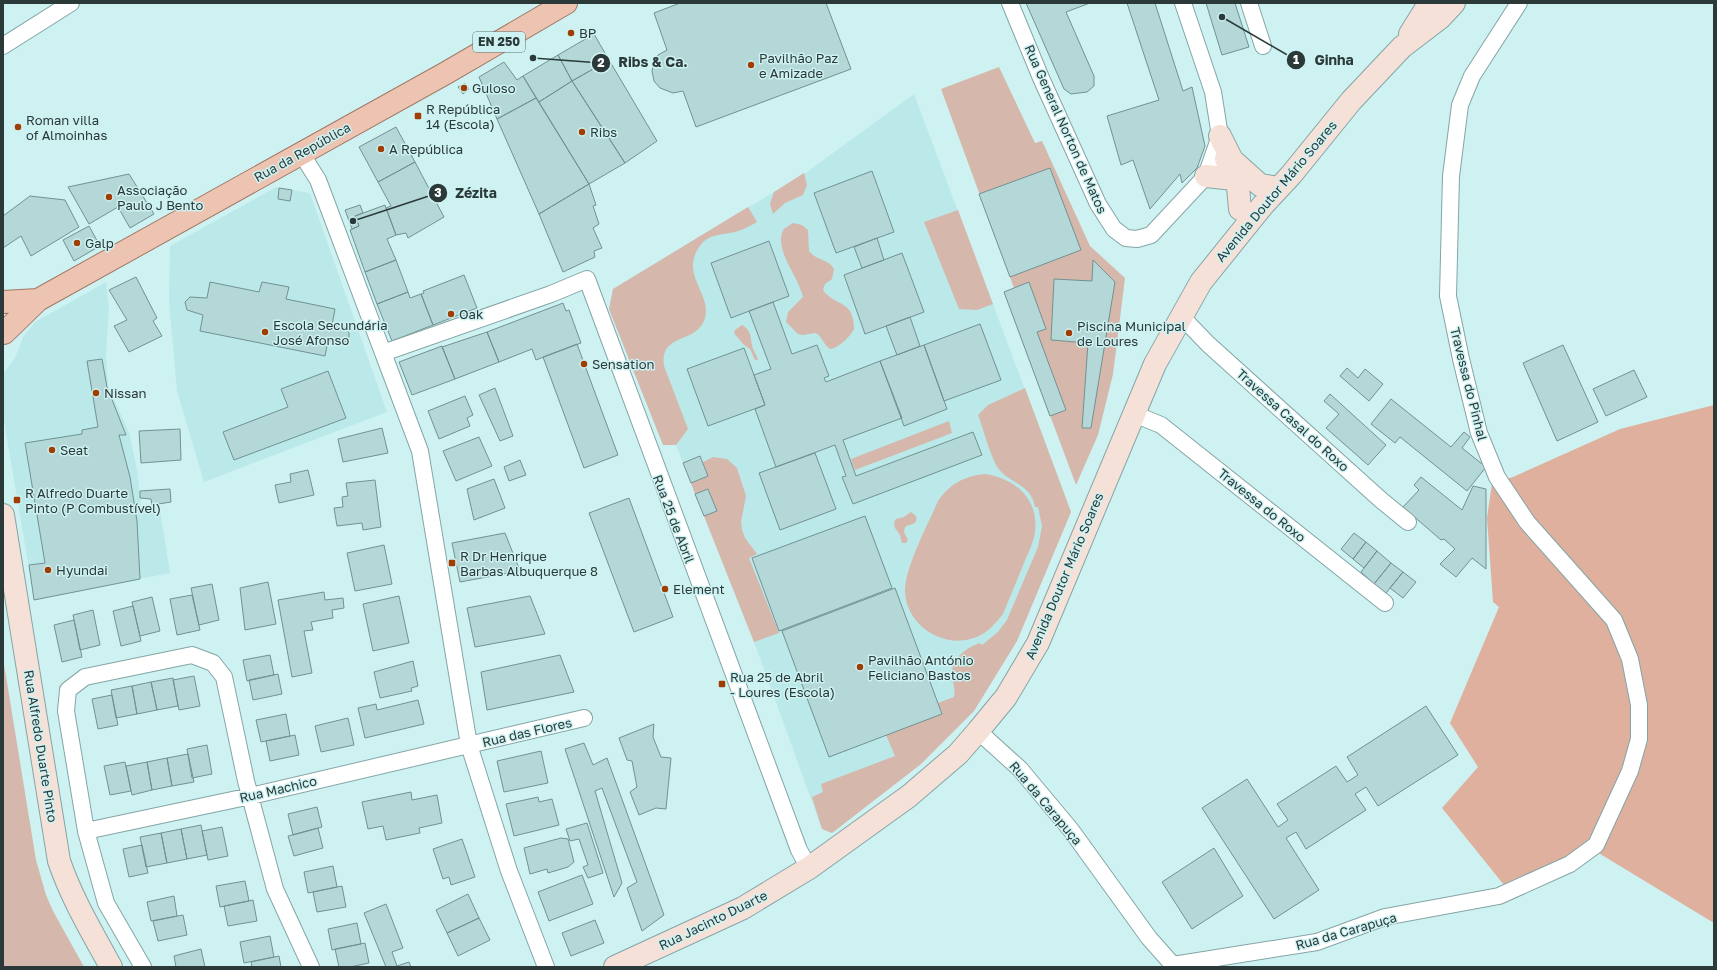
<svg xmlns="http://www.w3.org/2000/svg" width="1717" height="970" viewBox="0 0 1717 970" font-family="'Golos Text',sans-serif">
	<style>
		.built { fill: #bbe8e9 }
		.green { fill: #d6b7ab }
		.forest { fill: #dfb09d }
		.building { fill: #b4d7d7; stroke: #719292 }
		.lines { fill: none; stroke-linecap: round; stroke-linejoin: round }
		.street-casing { stroke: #84a5a6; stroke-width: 18 }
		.secondary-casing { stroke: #84a5a6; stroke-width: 24 }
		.primary-casing { stroke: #a17966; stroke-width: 24 }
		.street { stroke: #fff; stroke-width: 16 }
		.secondary { stroke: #f6e1d9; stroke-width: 22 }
		.primary { stroke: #edc3b2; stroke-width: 22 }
		.poi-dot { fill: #a03d02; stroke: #cef2f2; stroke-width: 1.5 }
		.labels { text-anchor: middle; stroke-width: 3; stroke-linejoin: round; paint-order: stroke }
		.shield { fill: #cef2f2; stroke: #5c7070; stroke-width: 1 }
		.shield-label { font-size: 12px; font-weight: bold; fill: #2b3939 }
		.poi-label { font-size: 13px; fill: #2b3939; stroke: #cef2f2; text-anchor: start }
		.street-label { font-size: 13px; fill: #2b3939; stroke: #cef2f2 }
		.leader { fill: none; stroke: #2b3939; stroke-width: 1.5 }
		.callout-dot { fill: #2b3939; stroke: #cef2f2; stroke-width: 1.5 }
		.mark-label { font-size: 12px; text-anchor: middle; font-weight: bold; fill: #fff }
		.callout-label { font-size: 14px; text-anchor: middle; font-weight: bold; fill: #2b3939; stroke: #cef2f2; stroke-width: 3; stroke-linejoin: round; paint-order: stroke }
	</style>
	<rect width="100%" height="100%" fill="#cef2f2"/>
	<!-- built -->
	<path class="built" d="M914,94L1071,512L1017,641L974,711L921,764L832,833L822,829L754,642L676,445H663L609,309L613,289L807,172Z
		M276,187L310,193L387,412L204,482L177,391L169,302L170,246Z
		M106,282L109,308L106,354L108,387L129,432L137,470L142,513L160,510L170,573L37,598L28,563L3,415V374L15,358L23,337L35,322Z"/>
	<!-- green -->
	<path class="green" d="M999,67L1035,143L1042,141L1090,246L1125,278L1113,374L1098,435L1076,485L1004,292L1014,288L941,89Z
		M804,173L807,185L803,195L785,203L773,214L770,204L774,192Z
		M748,207L757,222C751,225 745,229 738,231C723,236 710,232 700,246C679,275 712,293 705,318C697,345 659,332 664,366L688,429L676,445H663L609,309L613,289Z
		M958,210L993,304L977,310L959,309L924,222Z
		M793,223L802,225L808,230L809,251C816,261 828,258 834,269L832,279L825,284L823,290C835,307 854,299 854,329C850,337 839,347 831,349C824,347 823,337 816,333L802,335L798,334L786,322L788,312L803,297C799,277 772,248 784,229Z
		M742,325C754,332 749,340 754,351C756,355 757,356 758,360H755L750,349L743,344L734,333L735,330Z
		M1025,388L1071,512L1017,641L974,711L921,764L832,833L822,829L812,797L823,792L821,784L895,756L886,735L942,714L938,703L954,697C956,689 952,682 952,674C952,658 966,648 980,643L982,645L998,632L1007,620L1038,547L1042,526L1038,507H1035C1031,483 1008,483 998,468C991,458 983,428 978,415L988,405Z
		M949,421L952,433L855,470L851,459Z
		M713,457L727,459L737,468L746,496L741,522L742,530L745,538L757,554L749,558L779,633L754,642L704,516L716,511L708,489L695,494L691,483L708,476L703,462Z
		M985,474C1014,478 1039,499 1035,531C1034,542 1028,553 1024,563C1017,580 1010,597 1003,614C996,623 989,631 979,636C947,651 907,628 905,592C905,566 928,525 938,501C950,484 964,476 985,474Z
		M911,512L916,516C918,526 911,523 905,527L904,532L908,540L906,543H902L900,535L895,528L894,522L896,519L904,517Z
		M3,658L36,860L46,895L53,911L84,967H3Z"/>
	<!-- forest -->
	<path class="forest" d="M1714,405V923L1587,846L1563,859L1504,885L1442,808L1478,767L1450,723L1499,607L1493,602L1487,518L1492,483L1513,477L1620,429Z"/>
	<!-- building -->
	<path class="building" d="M680,3H826L851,69L696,127L683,91L673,93L660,88L654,81L652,71L654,62L658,55L667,50L654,13Z
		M1026,3H1090L1066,12L1094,76V86L1087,92L1071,94L1064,89Z
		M1127,3H1155L1183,91L1192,87L1205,146L1197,168L1182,183L1180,174L1150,209L1133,160L1121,165L1107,116L1159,100Z
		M1206,3H1235L1249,47L1222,55Z
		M594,34L609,60L572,81L558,55Z
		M558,55L572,81L539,102L523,76Z
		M609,60L657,141L625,163L572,81Z
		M504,62L517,80L523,76L536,98L497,119L479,77Z
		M572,81L625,163L589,184L539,102Z
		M465,83L469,89L463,94L458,87Z
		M536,98L589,184L539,214L497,119Z
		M396,127L415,162L378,182L359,147Z
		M415,162L444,217L408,238L406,233L396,235L386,208L391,206L378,182Z
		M1050,168L1081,250L1010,277L979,194Z
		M872,171L894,232L836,253L814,193Z
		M129,174L154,214L130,228L118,207L89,224L68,187Z
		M589,184L596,205L593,206L599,224L593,228L602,248L594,251L595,257L563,272L539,214Z
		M279,188L292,190L290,201L278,199Z
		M30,196L65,200L79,227L31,256L21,236L3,248V216Z
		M360,205L363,213L355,216L359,226L352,229L345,210Z
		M385,205L396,235L387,239L396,260L365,272L350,230L359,226L355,216Z
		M89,226L100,246L74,261L63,240Z
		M877,238L884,260L862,268L854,247Z
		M769,241L789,296L731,318L711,263Z
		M902,253L924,312L865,334L844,275Z
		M396,260L408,292L377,304L365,272Z
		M1093,260L1115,282L1091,428H1082L1088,343L1051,340L1054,279L1092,281Z
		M464,275L477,308L433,325L421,294L424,293L423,291Z
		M136,277L157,318L153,321L162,336L129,352L114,326L127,320L109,290Z
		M210,282L259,292L262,282L289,287L286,299L335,309L332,325L344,327L349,333V337L345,342L328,341L325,356L200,331L203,315L187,310L185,302L190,297L207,298Z
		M1029,282L1046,329L1037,332L1066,410L1050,416L1004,292Z
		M408,292L410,298L421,294L433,325L392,341L377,304Z
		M773,302L792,354L817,345L829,376L824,378L826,382L880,361L902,418L843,440L856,476L973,432L982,455L853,504L842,477L846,476L835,445L776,467L755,409L765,405L754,375L771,369L749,311Z
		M563,303L566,311L569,310L581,343L536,360L532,349L499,362L487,332Z
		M910,317L920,346L897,355L886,326Z
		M980,324L1001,380L944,401L924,345Z
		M487,332L499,362L455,379L442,347Z
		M577,344L618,455L584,468L543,357Z
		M924,345L947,409L904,426L880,361Z
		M1563,345L1598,422L1557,441L1523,363Z
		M442,346L455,379L412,395L399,362Z
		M744,348L765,405L708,426L687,369Z
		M102,359L107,387L126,435H119L130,477L137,521L140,579L34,600L29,565L45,563L25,443L82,434V430L98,427L87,361Z
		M1347,368L1358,378L1365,369L1383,384L1369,401L1340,376Z
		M1634,370L1647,397L1606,416L1593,389Z
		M328,371L346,418L234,460L223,432L288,407L281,389Z
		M495,388L513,436L500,441L479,395Z
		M1330,394L1386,445L1368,465L1326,428L1339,414L1324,401Z
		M465,396L473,415L467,418L470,426L439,439L428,411Z
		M1391,399L1451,447L1464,432L1470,437L1462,448L1486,467L1467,491L1400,437L1395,443L1371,424Z
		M382,428L388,453L343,462L338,439Z
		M180,429L181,460L141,463L139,431Z
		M479,437L492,466L456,481L443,451Z
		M815,453L836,509L780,530L759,473Z
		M700,456L708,476L691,483L683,463Z
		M520,460L526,475L509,481L504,467Z
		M308,470L314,495L279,503L275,485L291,482L290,474Z
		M1421,477L1462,510L1473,486L1486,489V569L1472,558L1456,577L1440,564L1455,549L1444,539L1441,540L1403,507L1419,490L1414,485Z
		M494,479L505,508L474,520L467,489Z
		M375,480L381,527L363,530L362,523L337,526L334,508L343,507L342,497L348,496L346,483Z
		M170,489L171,502L152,505L151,499L140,498V491Z
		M708,489L717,511L704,516L695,494Z
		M629,498L673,617L634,632L589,513Z
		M865,516L892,588L779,631L752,558Z
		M505,533L520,571L460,582L452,543Z
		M1354,533L1366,542L1353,559L1341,549Z
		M1366,542L1377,551L1364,568L1353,559Z
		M384,545L392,584L355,591L347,553Z
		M1377,551L1391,563L1374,584L1361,572Z
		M1391,563L1403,572L1386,593L1374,584Z
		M1403,572L1416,582L1403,598L1390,588Z
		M268,582L276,624L245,630L240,588Z
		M212,584L219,620L199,625L191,588Z
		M895,588L942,714L829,757L782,631Z
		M324,592L325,600L343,598L344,608L332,610L333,618L311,622L313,630L304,631L312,673L292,677L278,600Z
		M192,595L200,630L177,635L170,599Z
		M399,596L409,643L373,651L363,604Z
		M530,596L545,634L475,647L467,608Z
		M152,597L160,631L140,636L132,602Z
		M133,606L141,641L121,646L113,611Z
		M93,610L100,645L80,650L73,615Z
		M74,620L82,657L62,662L54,625Z
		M270,655L274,675L247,681L243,660Z
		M560,655L574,692L487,710L481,672Z
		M413,661L418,686L411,688L412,691L380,698L374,672Z
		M278,674L282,694L253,700L249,680Z
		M194,676L200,706L179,710L173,680Z
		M173,678L178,706L157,710L151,682Z
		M151,682L157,710L137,714L132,686Z
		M132,686L137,714L116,718L111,690Z
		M112,695L118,725L98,729L92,699Z
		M418,700L424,724L365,738L358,708L376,704L377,710Z
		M1426,706L1458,755L1378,806L1366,787L1355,794L1366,810L1306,849L1296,832L1286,838L1319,890L1274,919L1202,808L1247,779L1278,827L1288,820L1277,804L1336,766L1347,782L1358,775L1347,757Z
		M286,714L290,736L261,742L256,720Z
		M348,718L354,745L321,752L315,726Z
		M654,724L653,737L661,757L671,758L666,809L656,808L639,815L630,792L637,787L632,761L627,760L619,738Z
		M295,735L299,755L270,761L266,741Z
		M584,743L593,765L607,758L664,915L642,931L627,888L637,882L602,788L595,791L622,883L614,897L565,749Z
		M207,745L212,774L192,778L187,749Z
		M541,751L548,783L504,792L497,761Z
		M188,754L194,782L172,786L167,758Z
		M167,758L172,786L152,790L147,762Z
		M125,762L131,791L110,795L104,766Z
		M147,762L152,790L132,795L126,766Z
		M411,792L412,800L437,795L442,823L419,828L420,833L386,840L383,826L368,829L362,802Z
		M538,797L539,802L552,799L559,825L514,836L506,804Z
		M317,807L322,827L293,835L288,814Z
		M587,823L603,873L588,878L583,867L588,865L579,839L570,841L566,829Z
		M201,825L207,855L187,859L181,829Z
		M222,827L228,856L208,860L202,831Z
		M318,828L323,848L294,856L288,836Z
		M181,829L187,859L167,863L161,833Z
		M161,833L167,863L146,867L140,837Z
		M561,838L568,839L574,862L568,867L548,873L547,869L530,874L524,848Z
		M462,839L475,877L451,885L449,877L443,879L433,849Z
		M142,845L148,873L129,877L123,849Z
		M1214,848L1243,896L1192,929L1162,882Z
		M333,866L337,887L308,893L304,872Z
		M582,875L593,904L549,921L538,892Z
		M245,881L249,901L220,907L216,886Z
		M342,886L346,907L317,912L313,892Z
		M468,894L479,918L447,933L436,910Z
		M174,896L177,916L151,921L147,902Z
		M253,900L257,921L228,926L224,906Z
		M386,904L403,948L392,952L397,966L409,962L411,967H386L364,913Z
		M183,915L187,935L158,941L153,921Z
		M479,918L490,940L458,956L447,933Z
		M595,920L604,943L571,956L562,933Z
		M357,923L361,944L332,950L328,929Z
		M270,936L274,957L244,963L240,942Z
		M365,943L369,963L350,967H339L335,949Z
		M201,949L205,967H176L174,956Z
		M279,956L281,967H252L251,962Z"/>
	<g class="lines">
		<!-- street casing -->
		<g class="street-casing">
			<path id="street" d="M1010,3L1041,78L1098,204L1114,229L1126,238L1137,239L1151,235L1206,176L1220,136L1213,92L1183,3
				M1249,3L1263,46
				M3,46L71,3
				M301,153L318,180L420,451L469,745L509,871L546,967
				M1181,316L1208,344L1381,500L1408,522
				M383,353L551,294L587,279L799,850L809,868
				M1134,414L1161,425L1385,603
				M978,731L1020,769L1071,830L1149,938L1173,965L1317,942L1385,917L1499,896L1570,864L1596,845L1630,771L1639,739V705L1630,659L1614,620L1527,522L1497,477L1479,433L1461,359L1448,296L1451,176L1460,105L1472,76L1519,3
				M86,831L251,796L584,718
				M143,967L106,903L86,831L66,711L68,690L85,677L192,655L213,663L224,677L246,781L275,889L311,967"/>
		</g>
		<!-- secondary casing -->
		<g class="secondary-casing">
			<path id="secondary" d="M1410,34L1425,10L1433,3
				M1220,136L1232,160L1260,185L1278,188
				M1226,159L1238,187L1240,209
				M1206,176L1234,179
				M3,515L59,861C72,899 92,932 111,967
				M615,967L743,908L809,868L909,796L958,754L978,731L1006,697L1038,643L1155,364L1201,282L1263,205L1291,175L1351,101L1402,47L1440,18L1454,3"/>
		</g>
		<!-- primary casing -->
		<g class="primary-casing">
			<path id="primary" d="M3,302L38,300
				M4,333L38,300L446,73L566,3"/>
		</g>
		<!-- street -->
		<use href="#street" class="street"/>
		<!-- secondary -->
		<use href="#secondary" class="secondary"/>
		<!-- primary -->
		<use href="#primary" class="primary"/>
	</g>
	<!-- markers -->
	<g class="poi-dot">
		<circle cx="571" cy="33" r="4"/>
		<circle cx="751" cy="65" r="4"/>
		<circle cx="464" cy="88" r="4"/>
		<rect x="414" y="112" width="8" height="8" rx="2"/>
		<circle cx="18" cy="127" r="4"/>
		<circle cx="582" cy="132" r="4"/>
		<circle cx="381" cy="149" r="4"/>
		<circle cx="109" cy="197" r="4"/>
		<circle cx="77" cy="243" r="4"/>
		<circle cx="451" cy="314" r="4"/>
		<circle cx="265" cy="332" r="4"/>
		<circle cx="1069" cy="333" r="4"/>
		<circle cx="584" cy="364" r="4"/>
		<circle cx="96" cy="393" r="4"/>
		<circle cx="52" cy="450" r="4"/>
		<rect x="13" y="496" width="8" height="8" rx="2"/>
		<rect x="448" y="559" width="8" height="8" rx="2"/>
		<circle cx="48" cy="570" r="4"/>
		<circle cx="665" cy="589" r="4"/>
		<circle cx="860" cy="667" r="4"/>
		<rect x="718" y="680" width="8" height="8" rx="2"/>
	</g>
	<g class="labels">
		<!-- shield labels -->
		<rect class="shield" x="473" y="32" width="52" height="20" rx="3"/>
		<g class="shield-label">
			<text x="499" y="46">EN 250</text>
		</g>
		<!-- poi labels -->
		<g class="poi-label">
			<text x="579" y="38">BP</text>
			<text x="759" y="63">Pavilhão Paz<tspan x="759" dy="15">e Amizade</tspan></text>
			<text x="472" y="93">Guloso</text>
			<text x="426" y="114">R República<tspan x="426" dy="15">14 (Escola)</tspan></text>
			<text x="26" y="125">Roman villa<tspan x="26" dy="15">of Almoinhas</tspan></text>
			<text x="590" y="137">Ribs</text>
			<text x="389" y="154">A República</text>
			<text x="117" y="195">Associação<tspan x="117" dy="15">Paulo J Bento</tspan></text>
			<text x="85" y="248">Galp</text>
			<text x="459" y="319">Oak</text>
			<text x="273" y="330">Escola Secundária<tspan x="273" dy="15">José Afonso</tspan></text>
			<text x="1077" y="331">Piscina Municipal<tspan x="1077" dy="15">de Loures</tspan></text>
			<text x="592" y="369">Sensation</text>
			<text x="104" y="398">Nissan</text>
			<text x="60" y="455">Seat</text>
			<text x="25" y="498">R Alfredo Duarte<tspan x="25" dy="15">Pinto (P Combustível)</tspan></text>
			<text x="460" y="561">R Dr Henrique<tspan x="460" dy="15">Barbas Albuquerque 8</tspan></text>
			<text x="56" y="575">Hyundai</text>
			<text x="673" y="594">Element</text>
			<text x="868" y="665">Pavilhão António<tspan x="868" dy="15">Feliciano Bastos</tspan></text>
			<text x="730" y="682">Rua 25 de Abril<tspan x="730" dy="15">- Loures (Escola)</tspan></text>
		</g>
		<!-- street labels -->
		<g class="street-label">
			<text transform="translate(1066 129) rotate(66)" y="5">Rua General Norton de Matos</text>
			<text transform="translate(302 152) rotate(-29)" y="5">Rua da República</text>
			<text transform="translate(1276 191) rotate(-50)" y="5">Avenida Doutor Mário Soares</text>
			<text transform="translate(1469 384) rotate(76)" y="5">Travessa do Pinhal</text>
			<text transform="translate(1293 420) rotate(42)" y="5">Travessa Casal do Roxo</text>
			<text transform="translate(1262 505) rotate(39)" y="5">Travessa do Roxo</text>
			<text transform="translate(674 519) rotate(69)" y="5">Rua 25 de Abril</text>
			<text transform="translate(1064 576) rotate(-67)" y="5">Avenida Doutor Mário Soares</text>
			<text transform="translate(527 732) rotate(-13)" y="5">Rua das Flores</text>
			<text transform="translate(41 746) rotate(81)" y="5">Rua Alfredo Duarte Pinto</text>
			<text transform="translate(278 789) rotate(-13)" y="5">Rua Machico</text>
			<text transform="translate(1046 803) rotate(50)" y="5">Rua da Carapuça</text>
			<text transform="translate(713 920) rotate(-26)" y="5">Rua Jacinto Duarte</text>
			<text transform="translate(1346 931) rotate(-16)" y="5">Rua da Carapuça</text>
		</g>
	</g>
	<!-- callouts -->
	<path class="leader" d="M1222 17L1296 60M533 58L601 63M353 221L438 193"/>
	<g class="callout-dot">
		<circle cx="1222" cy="17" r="4"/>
		<circle cx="533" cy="58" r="4"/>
		<circle cx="353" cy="221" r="4"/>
		<circle cx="1296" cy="60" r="10"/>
		<circle cx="601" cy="63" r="10"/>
		<circle cx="438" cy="193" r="10"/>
	</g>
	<g class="mark-label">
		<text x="1296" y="64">1</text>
		<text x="601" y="67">2</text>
		<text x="438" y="197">3</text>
	</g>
	<g class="callout-label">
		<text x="1334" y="65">Ginha</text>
		<text x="653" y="67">Ribs &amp; Ca.</text>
		<text x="476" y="198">Zézita</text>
	</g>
	<!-- border -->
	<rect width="1717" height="970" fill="none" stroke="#2b3939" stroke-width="8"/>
</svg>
